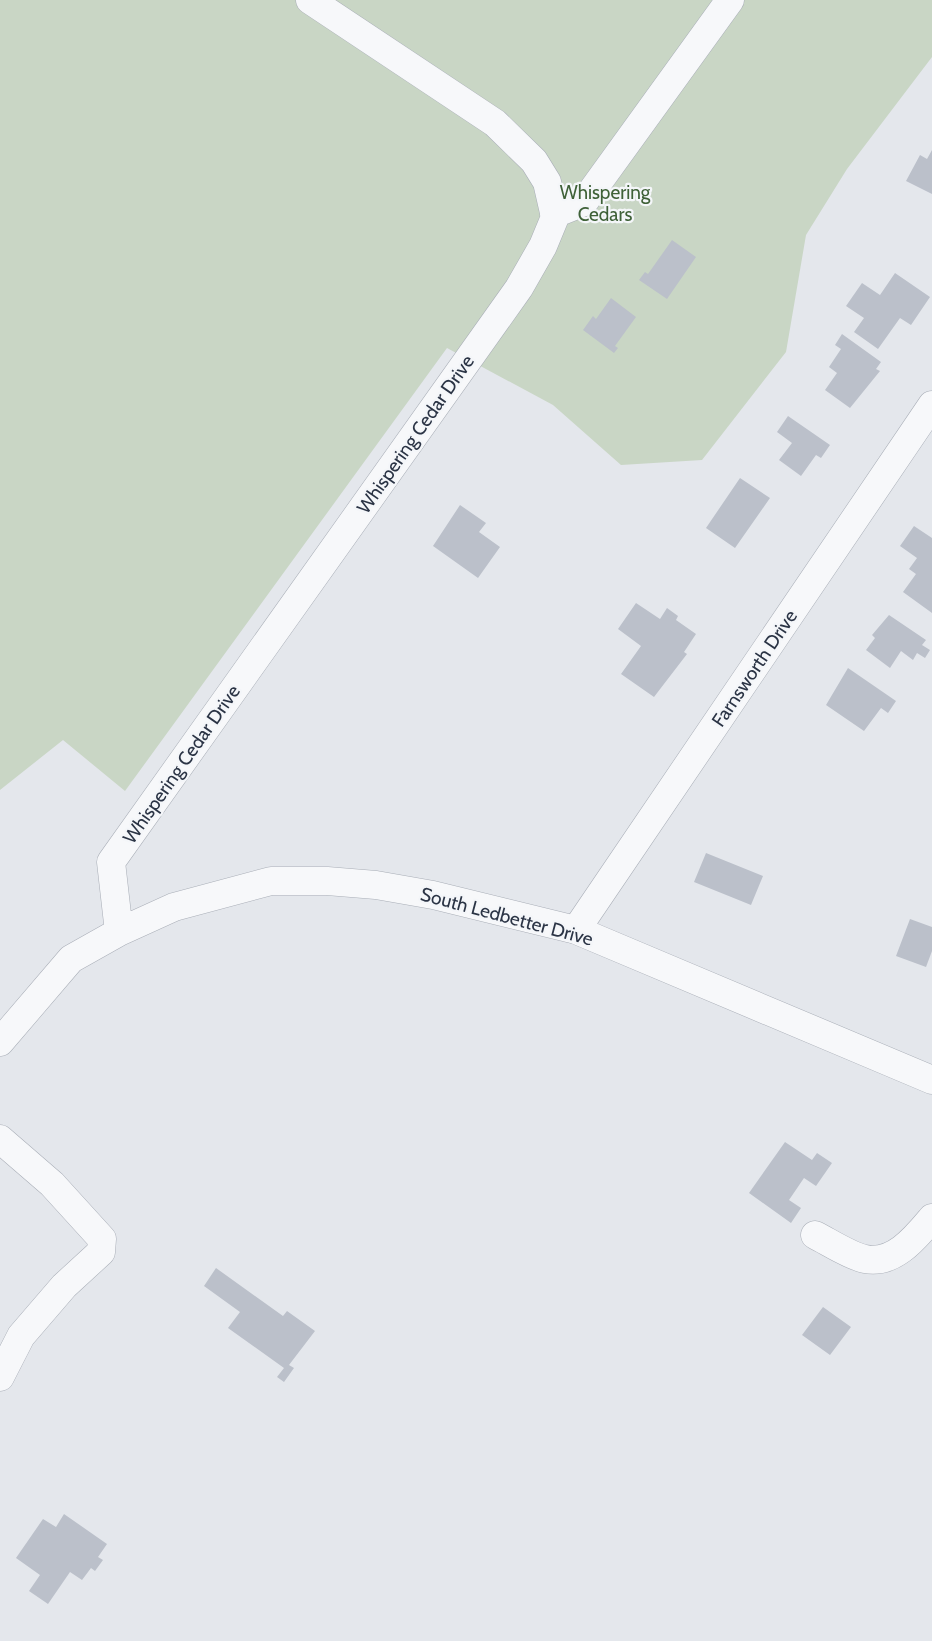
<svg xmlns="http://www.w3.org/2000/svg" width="932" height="1641" viewBox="0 0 932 1641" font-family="Cabin,sans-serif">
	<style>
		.green { fill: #c9d6c5 }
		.building { fill: #bbc0ca }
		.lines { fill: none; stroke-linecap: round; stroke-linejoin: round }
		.minor-casing { stroke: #a9aeb7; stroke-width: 29 }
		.minor { stroke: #f7f8fa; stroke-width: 28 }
		.labels { text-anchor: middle; stroke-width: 4.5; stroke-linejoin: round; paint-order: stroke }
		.park-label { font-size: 19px; fill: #3f6138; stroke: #f4f6f9 }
		.street-label { font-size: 19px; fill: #2b3445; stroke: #f4f6f9 }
	</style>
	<rect width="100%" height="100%" fill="#e4e7ec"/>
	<!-- green -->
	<path class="green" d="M0,0H932V57L847,169L806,235L786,352L702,460L621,465L553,405L447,348L125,791L63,740L0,790Z"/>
	<!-- building -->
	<path class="building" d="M932,150V194L906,181L920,155L927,159Z
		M672,240L696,257L667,299L639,280L645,272L648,274Z
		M895,273L930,297L911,325L900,318L878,349L854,332L864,318L846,306L862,283L880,295Z
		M611,298L636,317L615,346L618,348L614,353L583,330L593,316L596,319Z
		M842,334L881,362L876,369L880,371L850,408L825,390L837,373L829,367L841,349L835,345Z
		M788,416L830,445L821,458L816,455L801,476L779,460L792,443L777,432Z
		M740,478L770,498L735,548L706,528Z
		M460,505L486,523L479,532L500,547L478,578L433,546Z
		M914,526L932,538V613L903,592L916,574L909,569L917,558L900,546Z
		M636,603L660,619L667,608L678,616L676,620L696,634L684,652L687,654L654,697L621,674L641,646L618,629Z
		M889,615L926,640L922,645L930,650L925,658L917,653L913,660L901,651L890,668L866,650L875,638L872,635Z
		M848,668L896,701L888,713L881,708L864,731L826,705Z
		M706,853L763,876L751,905L694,882Z
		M910,919L932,927V951L926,967L896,956Z
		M785,1142L812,1160L817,1153L832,1163L816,1186L804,1178L789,1200L801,1208L791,1223L749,1193Z
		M216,1268L283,1316L287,1311L315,1331L289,1365L294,1368L284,1382L277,1377L284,1368L228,1328L240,1312L204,1286Z
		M823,1307L851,1327L830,1355L802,1335Z
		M64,1514L107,1544L98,1557L103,1560L95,1571L91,1568L82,1580L70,1572L48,1604L29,1591L40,1575L16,1558L43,1519L56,1527Z"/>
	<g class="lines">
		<!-- minor casing -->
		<g class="minor-casing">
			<path id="minor" d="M554,214L584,202L730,0
				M576,930L932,405
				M119,932L111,862L519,288L543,246L555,217L547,182L534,161L495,123L310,0
				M0,1042L71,959L119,932L174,907L271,881H327L376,885L433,895L576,930L932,1080
				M0,1139L52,1184L102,1239L101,1252L64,1286L21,1336L0,1377
				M815,1235C829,1242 850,1256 865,1259C894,1265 916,1237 932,1218"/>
		</g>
		<!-- minor -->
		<use href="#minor" class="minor"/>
	</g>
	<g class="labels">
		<!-- park labels -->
		<g class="park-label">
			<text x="605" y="199">Whispering<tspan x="605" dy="22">Cedars</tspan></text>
		</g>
		<!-- street labels -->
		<g class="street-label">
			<text transform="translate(415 434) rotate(-55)" y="7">Whispering Cedar Drive</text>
			<text transform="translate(754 668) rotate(-56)" y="7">Farnsworth Drive</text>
			<text transform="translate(181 764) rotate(-55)" y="7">Whispering Cedar Drive</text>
			<text transform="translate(507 916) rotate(15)" y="7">South Ledbetter Drive</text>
		</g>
	</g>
</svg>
